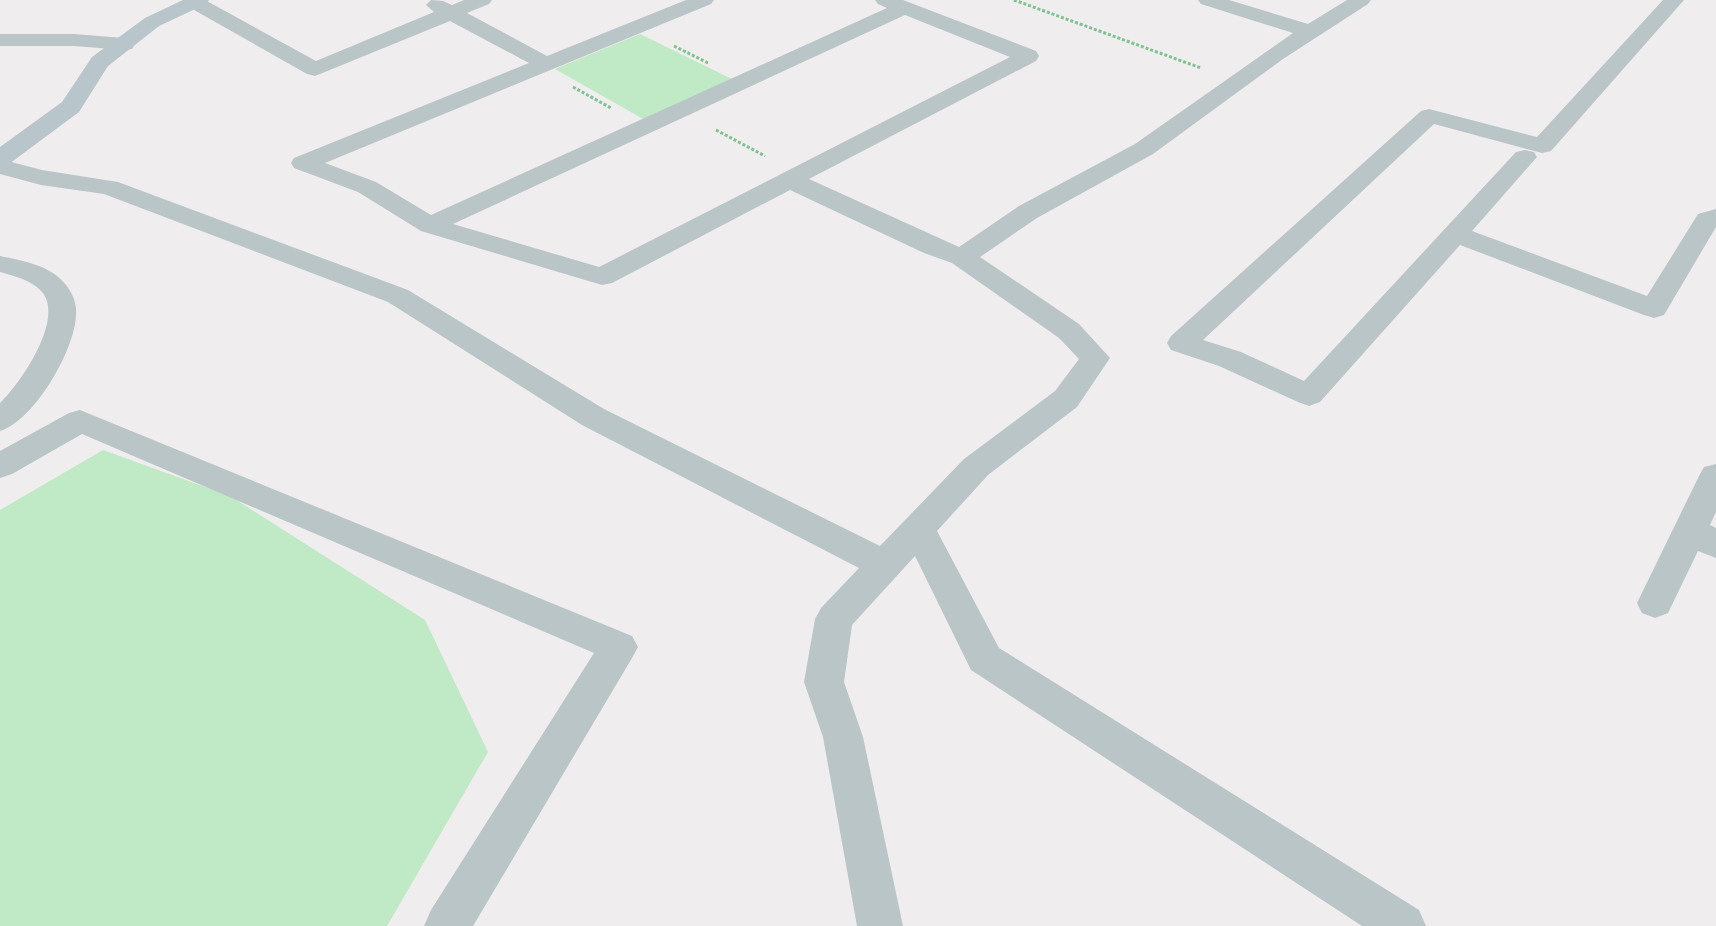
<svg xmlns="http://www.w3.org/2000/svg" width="1716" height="926" viewBox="0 0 1716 926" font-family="Commissioner,sans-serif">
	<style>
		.green { fill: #c0e9c6 }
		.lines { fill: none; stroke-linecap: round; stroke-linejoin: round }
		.path { stroke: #7cc390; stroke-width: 3; stroke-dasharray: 3 2; stroke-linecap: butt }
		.street { fill: #bac5c8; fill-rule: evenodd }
		.secondary { fill: #b8c5ca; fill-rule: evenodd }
	</style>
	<rect width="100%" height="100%" fill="#f0edee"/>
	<!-- green -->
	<path class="green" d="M640,34L734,80L645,120L555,69Z
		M103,450L230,496L425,620L488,752L387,926H0V510Z"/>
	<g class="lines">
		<!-- path -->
		<path class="path" d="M1014,0L1201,68
			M674,46L708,63
			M573,87L611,108
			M716,130L765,156"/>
		<!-- street -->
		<path class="street" d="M185,0H205L316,61L434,12L426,5L431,0L443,1L452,5L464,0H492L489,4L467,13L547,56L686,0H714L711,4L325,163L376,182L431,215L887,8L878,4L875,0H903L1036,51L1039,56L1036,61L809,179L959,247L1019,206L1135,144L1293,33L1201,4L1198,0H1229L1308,24L1347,0H1371L1368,4L1283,59L1153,154L1037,218L980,257L1079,324L1110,358L1077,407L988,475L937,531L999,648L1419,910L1426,926H1362L971,670L915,556L852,625L844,682L863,737L903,926H857L823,737L804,682L815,619L821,608L859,568L582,425L388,302L104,194L41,185L0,174V159L42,170L118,182L408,290L604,409L880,546L964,459L1055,391L1079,359L1059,338L952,263L924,253L790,190L612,283L602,285L421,231L358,192L294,168L291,163L294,158L529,63L450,21L315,76L307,74L187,6L184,2ZM905,15L1010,57L599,267L453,224Z
			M1663,0H1684L1551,151L1542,153L1434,124L1203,340L1241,352L1304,381L1516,152L1525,150L1534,152L1537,157L1472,231L1647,296L1698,214L1716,209V227L1664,315L1654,318L1644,315L1460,245L1320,402L1309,406L1298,402L1219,366L1171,350L1167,343L1171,336L1421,111L1429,109L1537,137Z
			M0,34H74L124,38L132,39L135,44L132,49L124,50L74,46H0Z
			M0,256C23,261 51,265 66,285C73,294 77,304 76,315C75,350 34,421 0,431V403C20,384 65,319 42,292C32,280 14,276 0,272Z
			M80,410L632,636L638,647L632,658L473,926H424L431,910L594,653L82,434L12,474L0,478V451L69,413Z
			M1716,464V512L1710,525L1716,528V558L1698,551L1668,613L1655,618L1642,613L1637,603L1699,476L1704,467Z"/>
		<!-- secondary -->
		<path class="secondary" d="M183,0H209L206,4L159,26L108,66L79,112L9,164L0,166V147L62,102L92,57L145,18Z"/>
	</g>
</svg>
